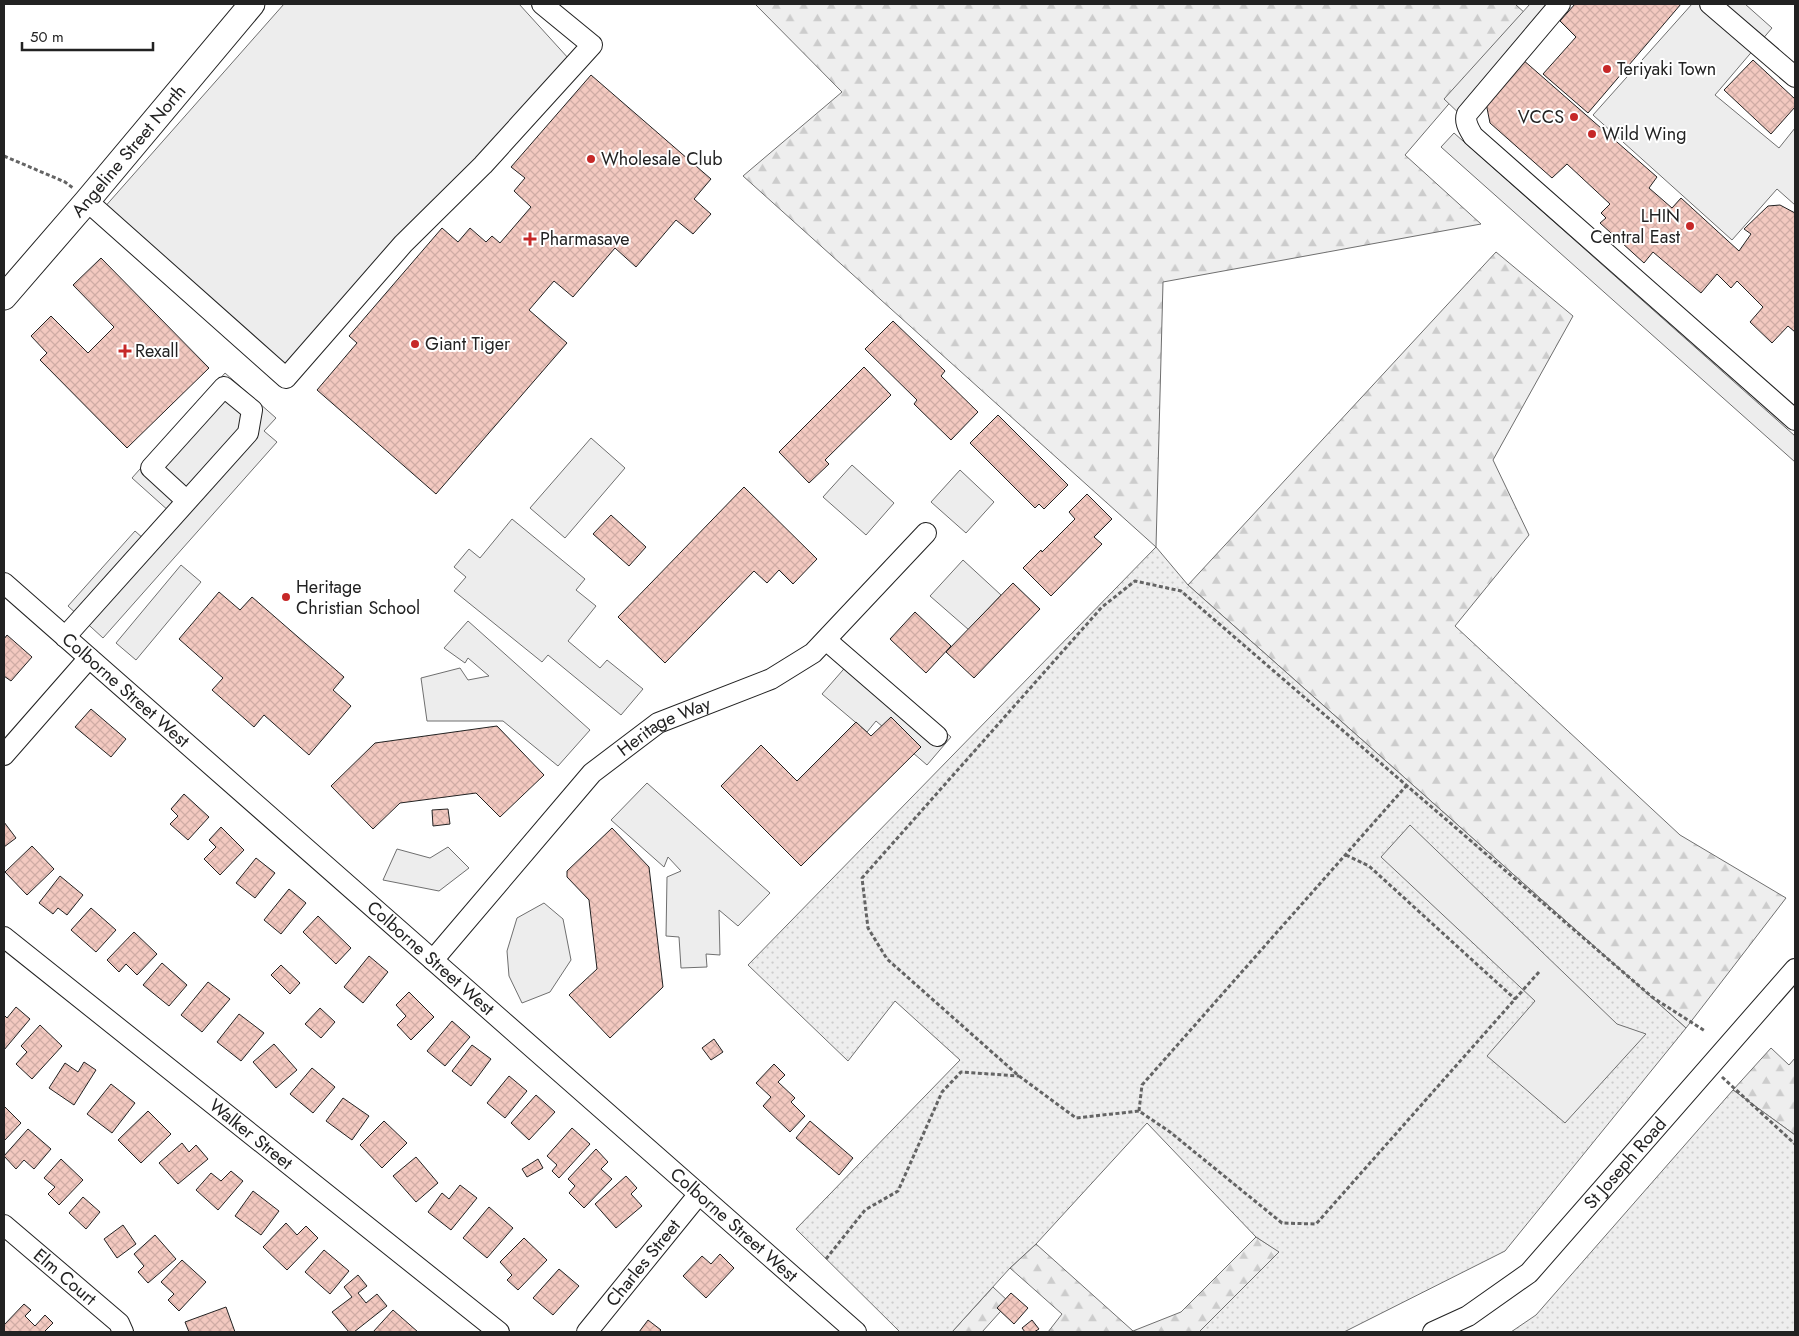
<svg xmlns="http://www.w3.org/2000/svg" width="1799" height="1336" viewBox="0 0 1799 1336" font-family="Jost,sans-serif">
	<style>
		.grass { fill: #eee; stroke: #6f6f6f }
		.forest { fill: url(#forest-firs); stroke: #6f6f6f }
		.park { fill: url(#park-dots); stroke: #6f6f6f }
		.parking { fill: #ededed; stroke: #6f6f6f }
		.building { fill: url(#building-cross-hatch); stroke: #222 }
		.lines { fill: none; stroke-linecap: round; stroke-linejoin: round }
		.minor-casing { stroke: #222; stroke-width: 22 }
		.major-casing { stroke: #222; stroke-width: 27 }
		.path { stroke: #646464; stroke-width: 3; stroke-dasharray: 4 2.5; stroke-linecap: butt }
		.minor { stroke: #fff; stroke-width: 20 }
		.major { stroke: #fff; stroke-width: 25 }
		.poi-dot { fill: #c62828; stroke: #fff; stroke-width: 2 }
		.labels { text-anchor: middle; stroke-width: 4; stroke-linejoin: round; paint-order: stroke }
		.poi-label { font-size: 18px; fill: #222; stroke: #fff; text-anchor: start }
		.street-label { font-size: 18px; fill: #222; stroke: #fff }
	</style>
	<defs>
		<pattern id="forest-firs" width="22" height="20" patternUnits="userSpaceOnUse" patternTransform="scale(1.25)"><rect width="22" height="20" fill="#eee"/><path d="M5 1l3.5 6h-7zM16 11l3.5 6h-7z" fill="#ccc"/></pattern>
		<pattern id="park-dots" width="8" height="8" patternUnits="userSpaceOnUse" patternTransform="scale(1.25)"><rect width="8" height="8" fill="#eee"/><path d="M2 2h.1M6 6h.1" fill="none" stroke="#ccc" stroke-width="1.8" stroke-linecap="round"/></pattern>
		<pattern id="building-cross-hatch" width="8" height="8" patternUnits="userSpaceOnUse" patternTransform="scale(1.25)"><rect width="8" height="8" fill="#f3c9c0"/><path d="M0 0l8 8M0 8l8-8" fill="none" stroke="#d0aca5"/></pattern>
	</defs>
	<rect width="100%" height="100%" fill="#fff"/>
	<!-- grass -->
	<path class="grass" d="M591,438L625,468L565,538L530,508Z"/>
	<!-- forest -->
	<path class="forest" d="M755,4H1515L1526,14L1405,155L1481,224L1163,282L1156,547L743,176L842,92Z
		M1496,252L1573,316L1493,460L1529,535L1455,626L1680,835L1786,898L1686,1028L1188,585Z
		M1771,1048L1789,1065L1795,1058V1135L1733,1090Z
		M1256,1237L1280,1252L1199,1332H1048L1062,1314L1010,1268L1036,1244L1133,1331L1181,1312Z
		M993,1287L1009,1302L982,1332H952Z"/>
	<!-- park -->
	<path class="park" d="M1156,547L1188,585L1686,1028L1505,1251L1344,1332H1199L1279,1252L1256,1237L1147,1123L1036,1244L1010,1268L952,1332H900L796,1229L960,1060L895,1001L848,1061L748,965Z
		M1733,1090L1795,1135V1332H1511L1536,1315Z"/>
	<!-- parking -->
	<path class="parking" d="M284,4H519L569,59L282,384L95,218Z
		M1530,4H1565L1465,119L1444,99Z
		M1692,4H1745L1772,28L1715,95L1779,148L1795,128V205L1777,189L1732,240L1593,115Z
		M1454,133L1795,436V462L1441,147Z
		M225,373L276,418L264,431L277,442L103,638L68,606L135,531L145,540L170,512L132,478Z
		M852,465L894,503L866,535L823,497Z
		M960,470L994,502L966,533L931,502Z
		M512,519L585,579L576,590L596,606L568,641L600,668L607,660L643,689L621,715L548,655L542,662L454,591L466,577L454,567L469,549L480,558Z
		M963,560L1001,595L969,630L930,596Z
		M181,565L201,582L136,660L116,643Z
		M468,621L590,730L558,766L503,721H427L421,678L460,668L468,680L489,676L468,658L465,663L444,648Z
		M856,655L951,737L927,765L876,721L867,732L822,694Z
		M647,783L770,893L738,926L719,910L720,955L706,954L707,967L681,968L679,937L666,936L667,877L681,871L668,857L664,867L611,820Z
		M1410,825L1617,1024L1646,1034L1565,1123L1487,1056L1535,1001L1381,857Z
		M448,847L469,868L439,891L383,880L397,849L430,858Z
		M544,903L563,919L571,960L550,992L522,1003L509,976L507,951L517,918Z"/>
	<!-- building -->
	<path class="building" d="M1575,4H1681L1588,113L1543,74L1576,37L1560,21Z
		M1522,59L1657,177L1649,188L1672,208L1681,198L1739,251L1751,234L1744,229L1768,206L1780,205L1795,213V332L1788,326L1772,343L1750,322L1763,307L1737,281L1731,288L1717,274L1701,293L1653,252L1644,263L1600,223L1606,218L1601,213L1610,204L1567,164L1552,178L1490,123L1485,98Z
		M1753,60L1795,99V107L1771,134L1724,90Z
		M591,75L711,179L694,199L711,214L693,234L676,220L636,267L615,248L573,297L554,281L529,310L567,343L436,494L317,390L357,343L349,336L442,228L458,242L470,228L486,242L492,236L500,243L531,207L514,191L525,178L511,167Z
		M101,258L209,368L127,448L40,360L47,353L31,336L51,316L88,353L114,327L73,285Z
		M893,321L945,371L941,376L978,412L951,440L914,404L917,400L865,349Z
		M864,367L891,395L825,460L829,464L809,483L779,452Z
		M998,415L1068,485L1044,509L1039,504L1035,508L970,443Z
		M744,487L817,559L793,584L779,570L767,583L754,571L665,663L618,617Z
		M1087,494L1112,519L1094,537L1102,544L1051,596L1023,568L1041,550L1042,552L1075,519L1069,512Z
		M611,515L646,547L629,566L593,534Z
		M1013,583L1040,609L974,678L946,652Z
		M219,592L240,610L252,597L344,677L333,690L351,706L309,755L264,715L254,727L212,690L223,678L179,639Z
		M915,612L951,646L926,673L890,639Z
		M7,635L32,657L11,681L4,676V639Z
		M91,709L126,739L111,757L75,727Z
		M891,717L921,747L801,866L721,786L761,745L797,781L856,722L871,736Z
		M497,726L544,775L500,817L476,793L400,803L373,829L331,786L375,743Z
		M184,794L209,817L188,840L170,824L178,816L171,809Z
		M448,809L450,824L433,826L432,810Z
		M4,822L16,838L4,847Z
		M221,827L244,850L220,875L204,859L216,847L209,840Z
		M612,828L649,867L663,987L610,1038L569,995L597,969L589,900L567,877V871Z
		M32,846L54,869L27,895L5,872Z
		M256,858L275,873L255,898L236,883Z
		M60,876L83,895L67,915L58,908L53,914L39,903Z
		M289,889L306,903L281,934L264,920Z
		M91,908L116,930L96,952L71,930Z
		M318,916L351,948L336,964L303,932Z
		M134,932L157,954L137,975L126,964L119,972L107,960Z
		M369,956L388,972L363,1003L344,987Z
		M162,963L187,985L169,1006L143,985Z
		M281,965L300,983L290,994L271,975Z
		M208,982L230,999L202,1032L181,1015Z
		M409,992L434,1017L411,1040L397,1025L406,1016L396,1005Z
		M16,1007L30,1019L4,1050V1015L7,1018Z
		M320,1008L335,1022L321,1038L305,1024Z
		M239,1014L264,1033L241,1061L217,1042Z
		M452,1021L470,1037L445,1066L427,1051Z
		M40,1025L62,1046L32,1079L16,1064L27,1052L21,1046Z
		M714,1039L723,1052L711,1060L702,1048Z
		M274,1044L297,1070L276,1088L253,1062Z
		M472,1045L491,1059L471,1086L452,1071Z
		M84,1062L96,1070L74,1105L49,1088L65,1063L78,1072Z
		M774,1064L785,1075L778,1082L795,1098L791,1102L805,1116L790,1132L763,1106L771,1097L756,1083Z
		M312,1068L335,1087L313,1113L290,1094Z
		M509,1076L527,1091L505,1118L487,1103Z
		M111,1084L135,1103L112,1133L87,1114Z
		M536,1095L555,1112L529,1140L511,1123Z
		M343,1098L369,1116L352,1140L326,1121Z
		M4,1106L21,1123L4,1141Z
		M148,1111L171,1134L141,1163L118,1140Z
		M384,1121L407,1143L382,1168L360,1145Z
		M810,1121L853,1158L839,1175L796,1138Z
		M572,1128L590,1144L559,1178L552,1171L557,1165L547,1156Z
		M28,1129L51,1149L34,1169L24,1160L16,1169L4,1156Z
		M182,1143L189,1152L196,1145L208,1159L178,1184L159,1163Z
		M596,1149L608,1162L601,1169L612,1179L584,1208L569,1193L575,1186L568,1179Z
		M416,1157L438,1183L416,1202L393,1176Z
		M61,1159L83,1180L59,1205L48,1194L55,1187L44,1178Z
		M538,1159L543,1168L527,1177L522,1169Z
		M231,1171L243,1181L218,1210L196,1190L211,1173L221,1181Z
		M626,1176L637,1188L631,1194L642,1206L616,1228L595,1204Z
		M460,1185L477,1198L451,1230L428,1212L442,1193L449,1199Z
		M253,1191L279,1211L261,1235L235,1216Z
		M83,1197L100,1212L86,1229L69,1213Z
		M489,1207L513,1228L487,1258L463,1238Z
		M286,1223L297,1235L306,1226L318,1238L287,1270L263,1247Z
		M123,1225L136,1244L117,1258L104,1239Z
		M155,1235L176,1259L148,1283L138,1272L144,1266L134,1254Z
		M524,1238L547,1260L518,1290L507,1280L512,1275L500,1262Z
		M324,1250L349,1271L330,1294L305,1272Z
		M720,1254L734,1268L706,1298L683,1276L702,1256L711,1264Z
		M182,1260L206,1282L179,1311L168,1300L174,1294L161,1282Z
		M559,1269L579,1286L553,1315L533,1298Z
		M358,1275L367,1286L358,1293L366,1303L377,1294L387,1306L354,1332H349L332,1312L352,1297L344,1287Z
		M1011,1293L1028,1308L1014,1324L997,1308Z
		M24,1304L31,1310L25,1316L35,1326L45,1315L53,1323L44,1332H4V1325Z
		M226,1307L235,1332H189L185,1322Z
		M393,1310L418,1332H373Z
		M648,1320L661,1330L659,1332H639Z
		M1032,1320L1039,1329L1034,1332H1025L1022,1328Z"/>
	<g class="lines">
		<!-- minor casing -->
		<g class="minor-casing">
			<g id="minor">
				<path d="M1560,4L1467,114C1464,122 1469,129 1473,136L1795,420"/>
				<path d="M1710,4L1795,77"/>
				<path d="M87,201L286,378L403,244L483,165L592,45L542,4"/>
				<path id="s1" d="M4,583L856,1332"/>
				<path d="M65,637L248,433L252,410L224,387L151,468L187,501"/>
				<path d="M826,640L937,736"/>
				<path d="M4,755L89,658"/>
				<path id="s2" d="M4,937L499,1332"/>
				<path id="s3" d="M433,960L592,773L658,723L771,679L813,653L926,533"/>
				<path id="s4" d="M4,1225L119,1323L123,1332"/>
				<path id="s5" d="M587,1332L699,1194"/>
				<path id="s6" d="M1433,1332L1468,1316L1529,1273L1795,969"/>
			</g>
		</g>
		<!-- major casing -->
		<g class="major-casing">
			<g id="major">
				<path id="s7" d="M4,297L87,201L252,4"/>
			</g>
		</g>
		<!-- path -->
		<path class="path" d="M4,156L65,182L73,188
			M1346,855L1369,866L1515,999
			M1539,972L1316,1224L1282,1223L1170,1132L1139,1111L1076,1118L1019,1076L887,959L868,928L862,878L1102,607L1135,581L1181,591L1652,997L1705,1031
			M1722,1077L1795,1144
			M1139,1111L1142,1085L1407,785
			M826,1259L865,1210L898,1191L942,1092L961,1072L1019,1076"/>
		<!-- minor -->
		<use href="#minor" class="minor"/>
		<!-- major -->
		<use href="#major" class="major"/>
	</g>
	<!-- markers -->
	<g class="poi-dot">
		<circle cx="1607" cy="69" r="5"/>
		<circle cx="1574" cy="117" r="5"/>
		<circle cx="1592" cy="134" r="5"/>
		<circle cx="591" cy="159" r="5"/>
		<circle cx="1690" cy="226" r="5"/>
		<path d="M527.5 231.5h5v5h5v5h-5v5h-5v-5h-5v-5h5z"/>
		<circle cx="415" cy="344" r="5"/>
		<path d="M122.5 343.5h5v5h5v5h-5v5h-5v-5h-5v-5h5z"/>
		<circle cx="286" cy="597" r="5"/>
	</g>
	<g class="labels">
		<!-- poi labels -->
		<g class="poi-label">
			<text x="1617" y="75">Teriyaki Town</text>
			<text x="1564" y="123" text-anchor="end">VCCS</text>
			<text x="1602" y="140">Wild Wing</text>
			<text x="601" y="165">Wholesale Club</text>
			<text x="1680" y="222" text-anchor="end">LHIN<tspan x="1680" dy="21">Central East</tspan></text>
			<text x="540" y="245">Pharmasave</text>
			<text x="425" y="350">Giant Tiger</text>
			<text x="135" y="357">Rexall</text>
			<text x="296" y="593">Heritage<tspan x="296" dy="21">Christian School</tspan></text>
		</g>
		<!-- street labels -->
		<g class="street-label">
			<text dy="6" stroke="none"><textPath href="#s7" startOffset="192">Angeline Street North</textPath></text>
			<text dy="6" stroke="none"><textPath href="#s1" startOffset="162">Colborne Street West</textPath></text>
			<text dy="6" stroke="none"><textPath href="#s3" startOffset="332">Heritage Way</textPath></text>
			<text dy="6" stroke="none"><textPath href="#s1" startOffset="568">Colborne Street West</textPath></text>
			<text dy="6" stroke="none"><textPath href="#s2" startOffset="316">Walker Street</textPath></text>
			<text dy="6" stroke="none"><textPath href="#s6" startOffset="259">St Joseph Road</textPath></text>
			<text dy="6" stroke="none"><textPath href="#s1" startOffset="972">Colborne Street West</textPath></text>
			<text dy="6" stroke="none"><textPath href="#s5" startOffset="89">Charles Street</textPath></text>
			<text dy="6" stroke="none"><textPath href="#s4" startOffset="80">Elm Court</textPath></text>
		</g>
	</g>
	<!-- border -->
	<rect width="1799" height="1336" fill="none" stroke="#222222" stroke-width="10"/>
	<!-- scale -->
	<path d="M22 42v8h131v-8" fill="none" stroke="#222222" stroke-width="2.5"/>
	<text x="30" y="42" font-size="15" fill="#222222" stroke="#ffffff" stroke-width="4" paint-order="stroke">50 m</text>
</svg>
